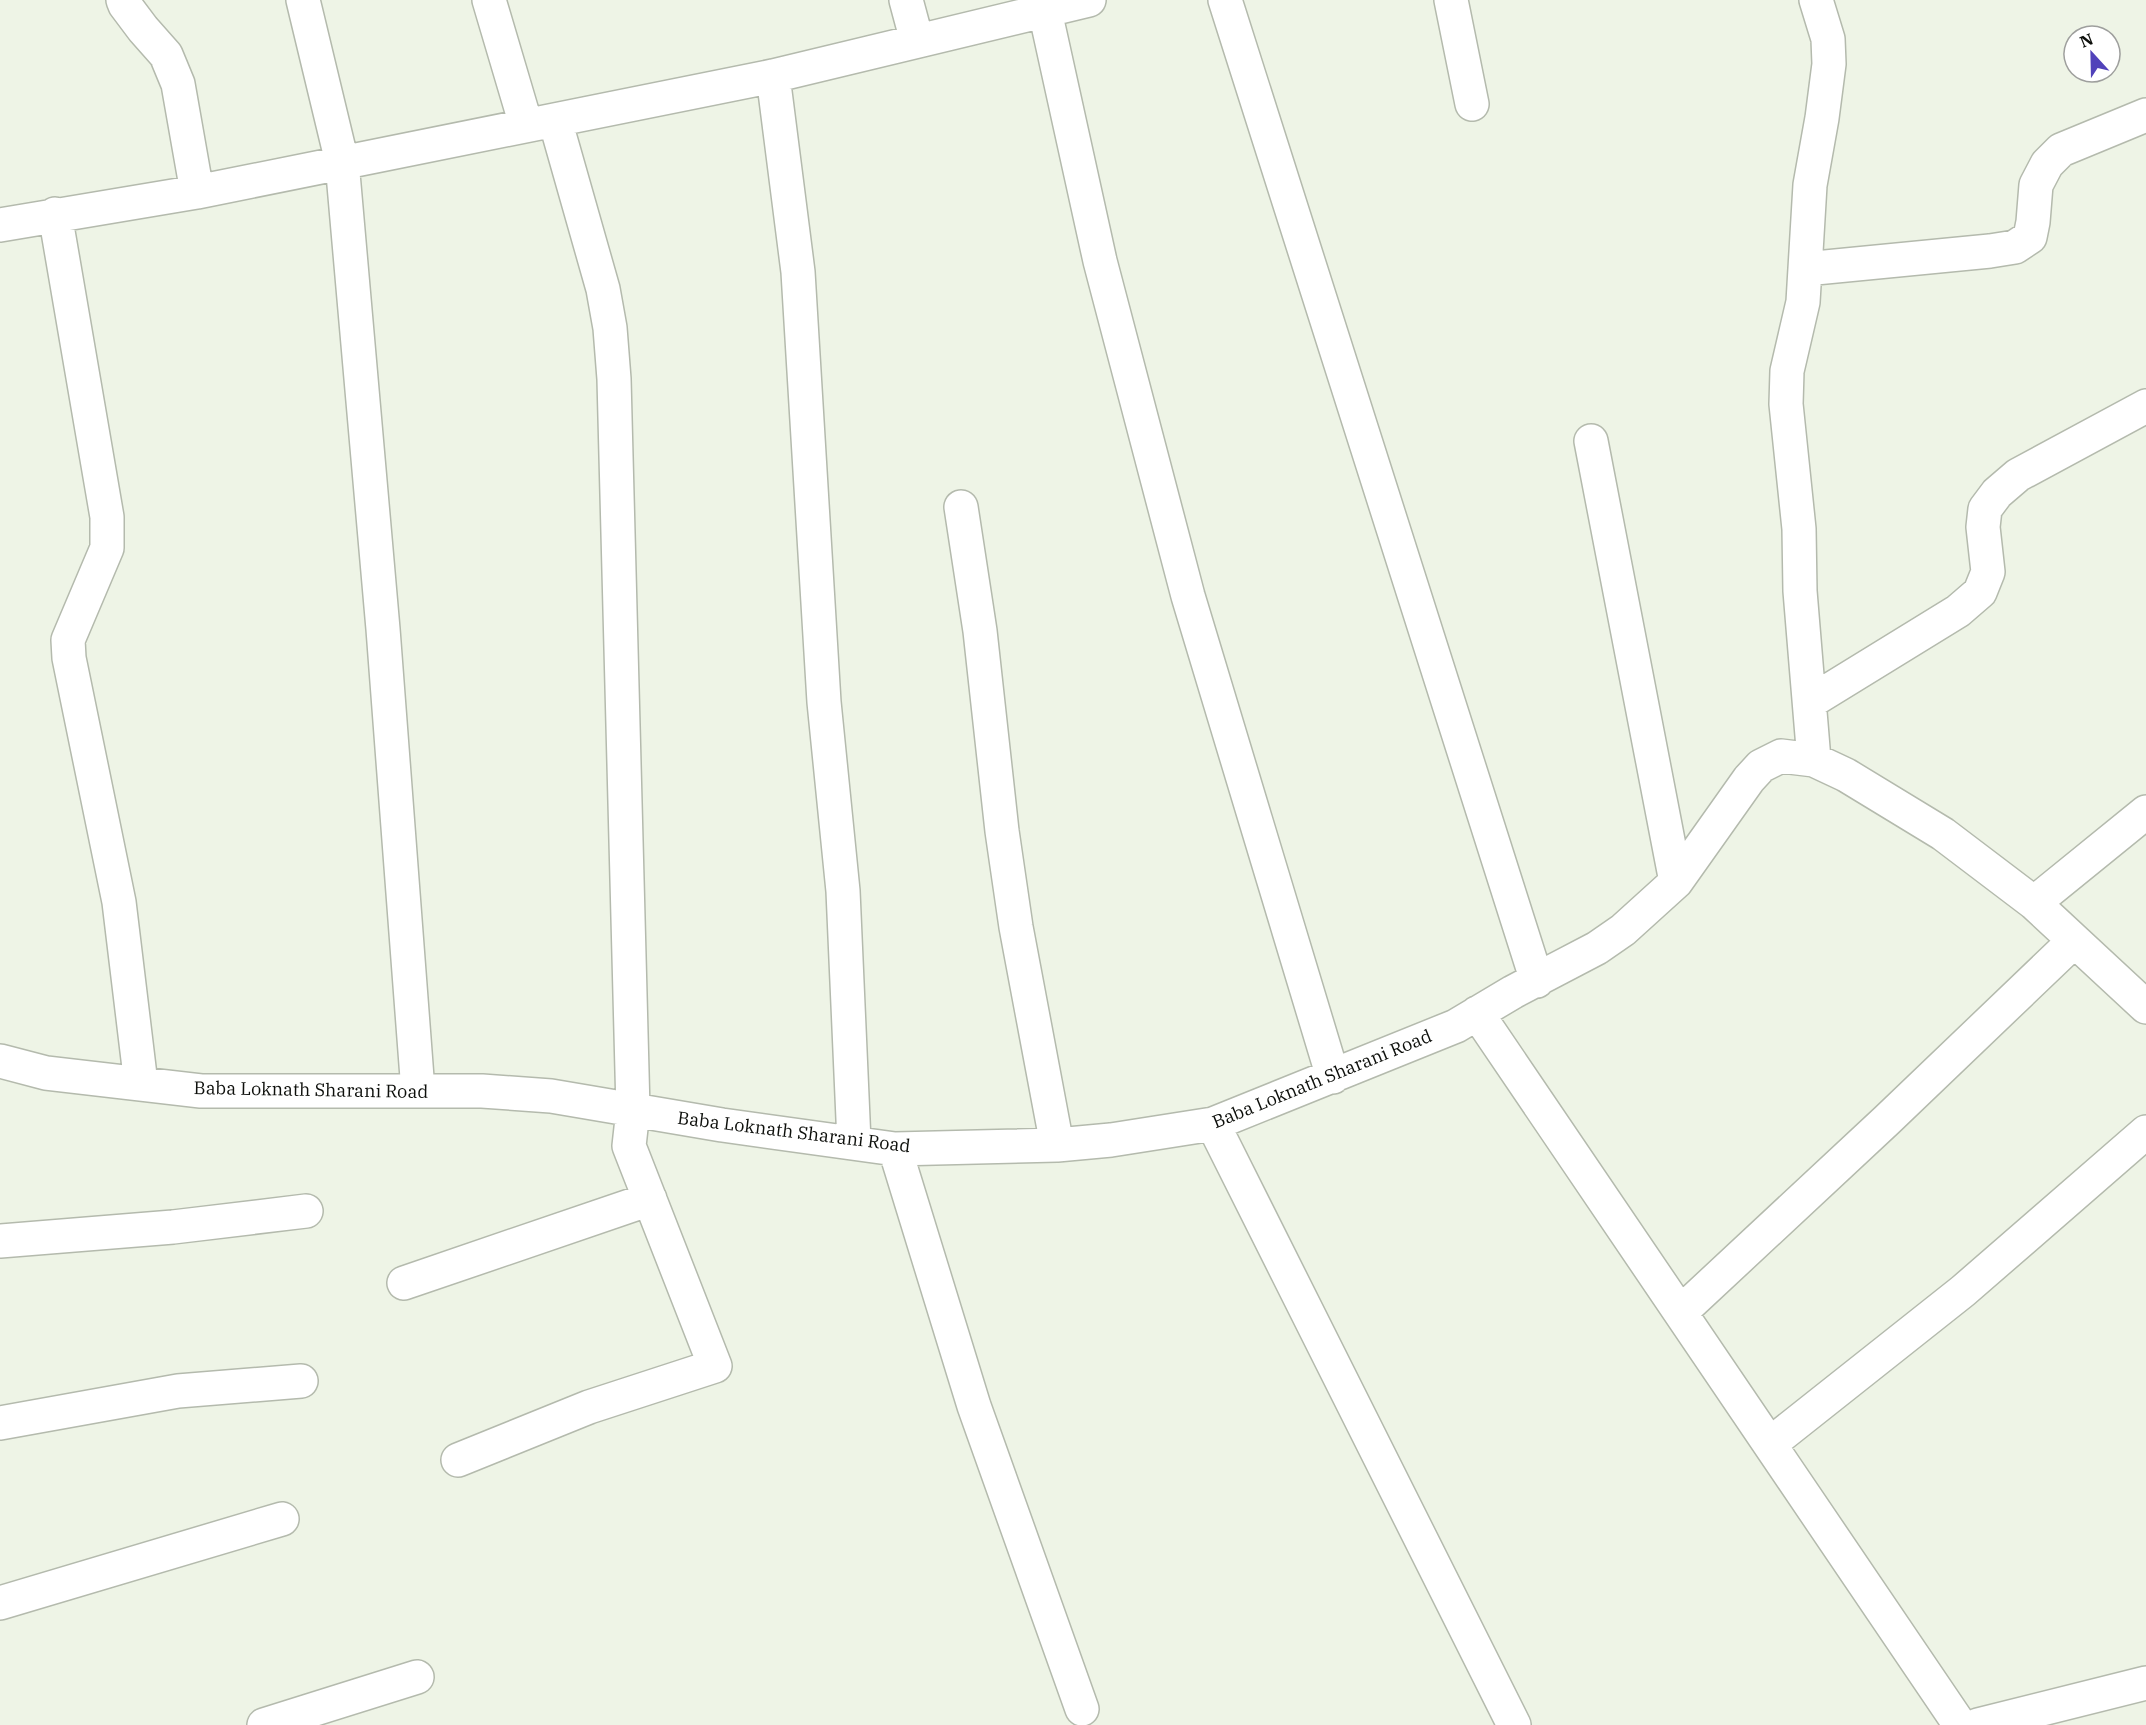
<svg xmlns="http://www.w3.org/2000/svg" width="2146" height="1725" viewBox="0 0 2146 1725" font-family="'IBM Plex Serif',serif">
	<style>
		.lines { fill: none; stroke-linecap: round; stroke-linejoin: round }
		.minor-casing { stroke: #b4baad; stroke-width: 36 }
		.minor { stroke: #fff; stroke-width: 33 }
		.labels { text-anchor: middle; stroke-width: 4.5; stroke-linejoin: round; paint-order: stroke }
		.street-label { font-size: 18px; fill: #0d0f0b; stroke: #fff }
	</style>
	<rect width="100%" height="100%" fill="#eef4e6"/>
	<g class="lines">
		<!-- minor casing -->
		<g class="minor-casing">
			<path id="minor" d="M123,0L125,5L143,29L166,55L178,84L197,192
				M303,0L342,162L383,629L418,1091
				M489,0L526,125
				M906,0L917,41
				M1225,0L1537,981
				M1451,0L1472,104
				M1045,11L1100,261L1188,596L1333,1077
				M773,76L798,272L824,702L843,891L854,1142
				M55,214L107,517V548L68,640L69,658L119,902L141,1084
				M0,225L197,192L773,76L1089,0
				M1805,269L1990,251L2015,247L2030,237L2033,222L2036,185L2047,164L2061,150L2146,115
				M1591,441L1676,882
				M961,507L980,631L1002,831L1016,927L1057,1145
				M1810,702L1958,611L1980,592L1988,572L1983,527L1985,509L1997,493L2018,475L2146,406
				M1814,760L1800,591L1799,529L1786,404L1787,371L1803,302L1810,185L1822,118L1829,64L1828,39L1816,0
				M2034,903L2146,812
				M1477,1013L1960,1725
				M0,1061L46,1073L201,1091H482L551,1096L722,1125L895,1149L1057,1145L1111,1140L1213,1124L1456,1026L1513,992L1597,948L1623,930L1676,882L1749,779L1761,766L1781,756L1814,760L1846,775L1943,834L2034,903L2146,1007
				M1213,1124L1514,1725
				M895,1149L974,1406L1082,1709
				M0,1241L173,1227L306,1211
				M404,1283L650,1199
				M1681,1312L1887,1120L2074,941
				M0,1423L178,1391L301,1381
				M1770,1444L1963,1291L2146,1132
				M458,1460L589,1407L715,1366L629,1146L633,1110L614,379L610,328L603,289L555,120
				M0,1603L282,1519
				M264,1725L417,1677
				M1978,1725L2146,1683"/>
		</g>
		<!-- minor -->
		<use href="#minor" class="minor"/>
	</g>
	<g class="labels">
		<!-- street labels -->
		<g class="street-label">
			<text transform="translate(1322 1079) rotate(-22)" y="6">Baba Loknath Sharani Road</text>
			<text transform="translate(311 1090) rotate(1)" y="6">Baba Loknath Sharani Road</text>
			<text transform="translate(794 1132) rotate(7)" y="6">Baba Loknath Sharani Road</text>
		</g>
	</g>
	<!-- north arrow -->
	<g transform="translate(2092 54) rotate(338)"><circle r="28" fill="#ffffff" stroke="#9e9f9d" stroke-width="1.5"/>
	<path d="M0-4.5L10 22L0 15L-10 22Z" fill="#5142ba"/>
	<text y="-9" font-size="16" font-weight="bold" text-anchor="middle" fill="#0d0f0b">N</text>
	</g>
</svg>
